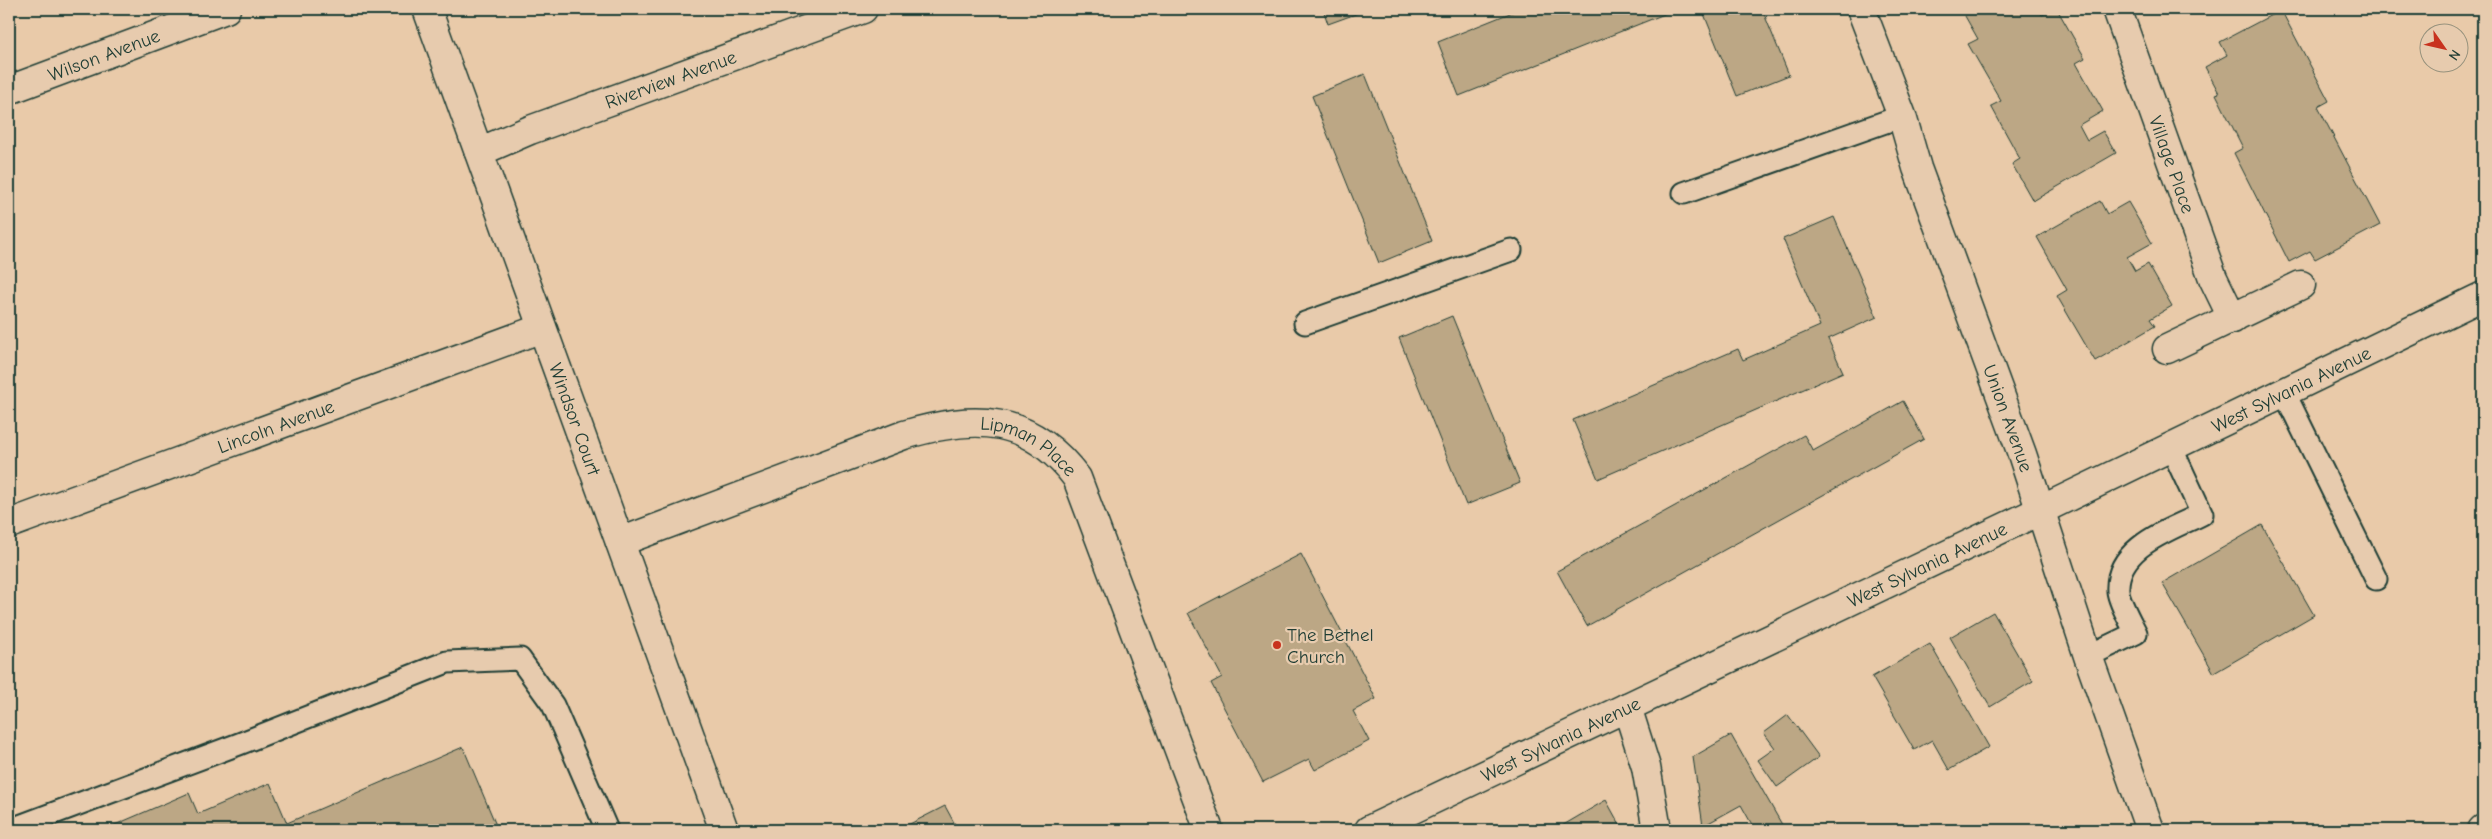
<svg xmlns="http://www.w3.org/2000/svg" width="2492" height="839" viewBox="0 0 2492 839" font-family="'Comic Neue',sans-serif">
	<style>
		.building { fill: #bca785; stroke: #1f3d34 }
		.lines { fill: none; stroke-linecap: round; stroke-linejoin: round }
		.service-casing { stroke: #1f3d34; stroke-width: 25 }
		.minor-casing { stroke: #1f3d34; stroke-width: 31 }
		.primary-casing { stroke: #1f3d34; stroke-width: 31 }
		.service { stroke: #e7cbae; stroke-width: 21 }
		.minor { stroke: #e7cbae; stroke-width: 28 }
		.primary { stroke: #e7cbae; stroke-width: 28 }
		.poi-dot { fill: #c8321e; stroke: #e7cbae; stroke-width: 2 }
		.labels { text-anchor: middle; stroke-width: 4.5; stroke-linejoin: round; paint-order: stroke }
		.street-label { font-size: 19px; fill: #1f3d34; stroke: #e7cbae }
		.poi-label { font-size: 19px; fill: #1f3d34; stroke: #e7cbae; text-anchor: start }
	</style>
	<rect width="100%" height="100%" fill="#e9caa9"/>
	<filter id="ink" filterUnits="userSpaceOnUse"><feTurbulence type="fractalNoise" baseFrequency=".02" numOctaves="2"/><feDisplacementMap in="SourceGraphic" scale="10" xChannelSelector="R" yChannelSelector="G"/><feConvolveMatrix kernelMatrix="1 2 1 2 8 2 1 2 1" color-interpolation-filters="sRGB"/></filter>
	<g filter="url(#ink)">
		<!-- building -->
		<path class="building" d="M1323,9H1363L1364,11L1328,24Z
			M1520,9H1677L1459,96L1438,42Z
			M1702,9H1762L1789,75L1737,96Z
			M1961,9H2038L2042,15L2057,9L2085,58L2076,63L2103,111L2079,125L2087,140L2103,131L2116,153L2033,201L2012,164L2020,159L1991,106L2001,101L1968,44L1978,39Z
			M2281,10L2329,101L2318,107L2380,225L2315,259L2310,251L2289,262L2234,153L2243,148L2216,94L2219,93L2205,67L2227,55L2220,42Z
			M1365,74L1432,241L1379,263L1312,96Z
			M2100,201L2107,214L2128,202L2152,243L2127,257L2135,271L2148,264L2172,306L2150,319L2155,326L2095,361L2057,296L2067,290L2037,237Z
			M1834,217L1877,317L1828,339L1843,372L1598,479L1573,420L1738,349L1743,360L1820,326L1783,239Z
			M1452,316L1520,483L1466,505L1399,338Z
			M1903,401L1924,439L1587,626L1557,571L1804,435L1813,451Z
			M2262,525L2314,615L2214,673L2162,583Z
			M1301,554L1376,699L1353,711L1369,741L1315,770L1309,759L1263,782L1211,683L1222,677L1188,613Z
			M1993,612L2033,681L1990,707L1950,637Z
			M1930,644L1989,747L1949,770L1932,740L1914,750L1872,677Z
			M1788,715L1819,757L1777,787L1758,760L1775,748L1764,733Z
			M1731,735L1785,830H1755L1741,805L1703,826L1693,757Z
			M463,747L498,830H103L189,793L198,814L270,783L287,823Z
			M1606,800L1622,829L1620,830H1537L1560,827Z
			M945,806L958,830H898Z"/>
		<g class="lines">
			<!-- service casing -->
			<g class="service-casing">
				<path id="service" d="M1684,193L1902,116
					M1305,323L1511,250
					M2284,392L2376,579
					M2088,656L2136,633C2131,623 2119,602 2118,591C2115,547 2170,530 2202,514L2171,447
					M9,830L239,744L447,662L520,659L553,705L607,830"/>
			</g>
			<!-- minor casing -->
			<g class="minor-casing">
				<g id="minor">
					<path id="s1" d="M427,9L724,830"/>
					<path id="s2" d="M1861,9L1902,116L1917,168L2022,454L2088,656L2150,830"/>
					<path id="s3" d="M2117,9L2213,278L2233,319"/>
					<path id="s4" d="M9,90L226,9"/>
					<path id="s5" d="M479,152L530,130L863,9"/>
					<path d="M2167,349L2301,285"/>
					<path id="s6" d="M9,524L542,328"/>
					<path id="s7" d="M620,542L904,435C975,414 1029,414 1077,478L1209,830"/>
					<path d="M1627,707L1646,767L1657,830"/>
					<path d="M2482,830L2483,829"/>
				</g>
			</g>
			<!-- primary casing -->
			<g class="primary-casing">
				<g id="primary">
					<path id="s8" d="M1369,830L2039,511L2483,296"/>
				</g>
			</g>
			<!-- service -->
			<use href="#service" class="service"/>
			<!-- minor -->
			<use href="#minor" class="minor"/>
			<!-- primary -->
			<use href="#primary" class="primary"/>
		</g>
	</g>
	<!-- markers -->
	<circle class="poi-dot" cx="1277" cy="645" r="5"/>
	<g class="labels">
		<!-- street labels -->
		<g class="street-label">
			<text dy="7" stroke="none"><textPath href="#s4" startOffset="101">Wilson Avenue</textPath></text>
			<text dy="7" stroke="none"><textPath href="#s5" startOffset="205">Riverview Avenue</textPath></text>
			<text dy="7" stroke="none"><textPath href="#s3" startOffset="165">Village Place</textPath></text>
			<text dy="7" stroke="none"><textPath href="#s8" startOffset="1022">West Sylvania Avenue</textPath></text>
			<text dy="7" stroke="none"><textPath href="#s2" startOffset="435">Union Avenue</textPath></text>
			<text dy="7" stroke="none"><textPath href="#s1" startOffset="436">Windsor Court</textPath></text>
			<text dy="7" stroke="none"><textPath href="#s6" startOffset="284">Lincoln Avenue</textPath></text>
			<text dy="7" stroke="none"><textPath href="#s7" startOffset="436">Lipman Place</textPath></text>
			<text dy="7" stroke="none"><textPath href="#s8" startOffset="618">West Sylvania Avenue</textPath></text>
			<text dy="7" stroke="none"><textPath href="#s8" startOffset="212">West Sylvania Avenue</textPath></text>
		</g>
		<!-- poi labels -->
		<g class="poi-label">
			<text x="1287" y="641">The Bethel<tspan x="1287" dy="22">Church</tspan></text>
		</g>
	</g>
	<!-- margin -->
	<rect width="2492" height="839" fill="none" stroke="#e7cbae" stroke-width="30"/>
	<rect x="15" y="15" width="2462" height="809" fill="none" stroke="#1f3d34" stroke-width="2" filter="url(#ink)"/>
	<!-- north arrow -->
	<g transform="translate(2444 48) rotate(124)"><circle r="24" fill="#e7cbae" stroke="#97927d"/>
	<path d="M0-4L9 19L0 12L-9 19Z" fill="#c8321e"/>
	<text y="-8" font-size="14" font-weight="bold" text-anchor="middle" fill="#1f3d34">N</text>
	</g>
</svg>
